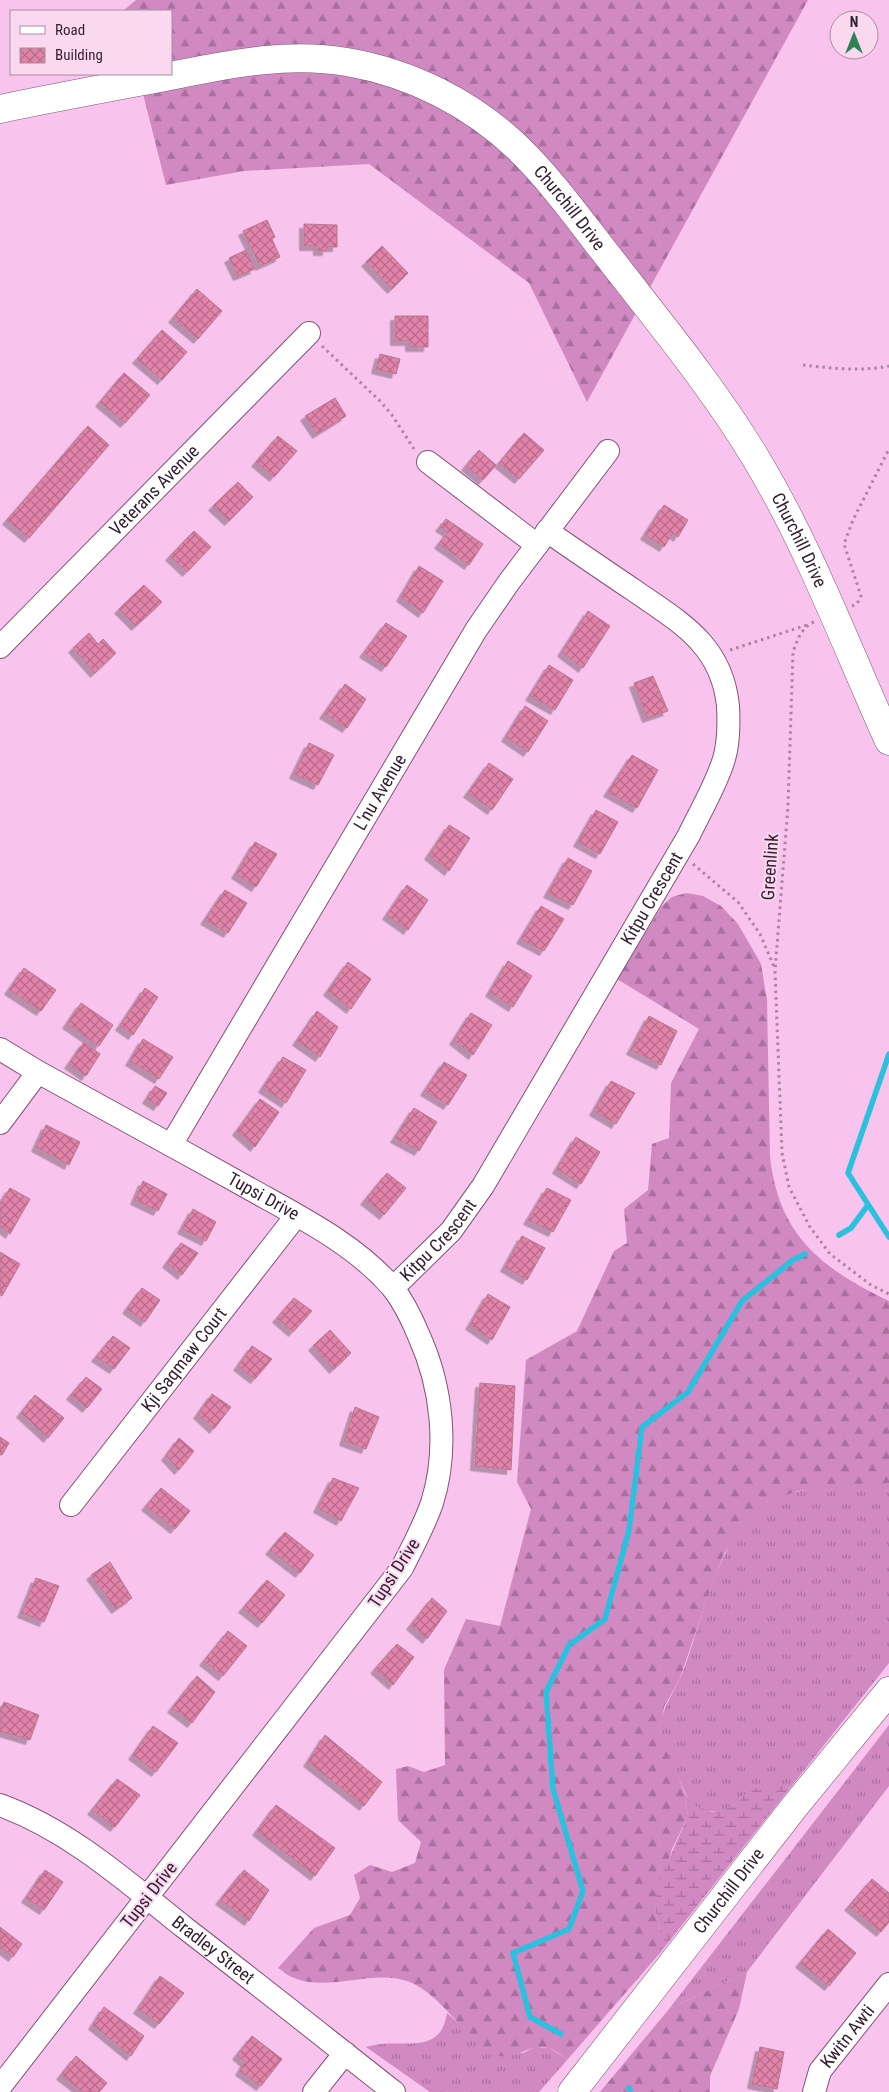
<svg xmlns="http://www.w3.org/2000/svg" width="889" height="2092" viewBox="0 0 889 2092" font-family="'Roboto Condensed',sans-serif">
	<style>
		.grass { fill: url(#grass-tufts) }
		.forest { fill: url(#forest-firs) }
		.wetland { fill: url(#wetland-marsh) }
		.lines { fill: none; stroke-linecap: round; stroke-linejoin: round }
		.stream { stroke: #2ac1de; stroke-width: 5.5 }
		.building { fill: url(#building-cross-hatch); stroke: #b57990; filter: url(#shadow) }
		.minor-casing { stroke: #825378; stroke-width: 24 }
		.major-casing { stroke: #825378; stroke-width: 29 }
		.path { stroke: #ac84a3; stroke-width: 3; stroke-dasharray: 2.5 4; stroke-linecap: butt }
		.minor { stroke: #fff; stroke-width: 22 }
		.major { stroke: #fff; stroke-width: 28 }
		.labels { text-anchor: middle; stroke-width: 4; stroke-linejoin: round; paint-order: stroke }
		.street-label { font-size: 18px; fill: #321e2e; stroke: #f9d8f0 }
	</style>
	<defs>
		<pattern id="grass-tufts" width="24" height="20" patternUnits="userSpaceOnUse" patternTransform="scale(1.25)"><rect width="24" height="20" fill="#d089c1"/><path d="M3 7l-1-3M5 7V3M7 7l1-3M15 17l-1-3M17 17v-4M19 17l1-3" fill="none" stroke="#a96f9d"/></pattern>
		<pattern id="forest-firs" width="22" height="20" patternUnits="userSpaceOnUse" patternTransform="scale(1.25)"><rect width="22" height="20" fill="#d089c1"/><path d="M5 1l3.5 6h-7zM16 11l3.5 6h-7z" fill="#a96f9d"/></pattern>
		<pattern id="wetland-marsh" width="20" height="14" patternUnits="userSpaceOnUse" patternTransform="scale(1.25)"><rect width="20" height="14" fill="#d089c1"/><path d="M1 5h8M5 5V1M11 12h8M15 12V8" fill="none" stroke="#a96f9d"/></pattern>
		<pattern id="building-cross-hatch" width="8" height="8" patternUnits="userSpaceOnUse" patternTransform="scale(1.25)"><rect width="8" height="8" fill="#e283aa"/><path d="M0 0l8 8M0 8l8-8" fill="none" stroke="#b86b8b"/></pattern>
		<filter id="shadow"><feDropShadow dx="-4.5" dy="4.5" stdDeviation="0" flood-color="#0004"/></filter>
	</defs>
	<rect width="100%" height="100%" fill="#f8c3ec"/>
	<!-- grass -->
	<path class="grass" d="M877,1483H889V1663L790,1788C778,1784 763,1787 750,1792C743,1794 738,1802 732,1806C722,1813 703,1813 693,1805C686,1799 660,1737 660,1729C662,1706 676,1690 684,1669C704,1615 717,1539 766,1502C784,1488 852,1486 877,1483Z
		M889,1725V1786L747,1972L669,2009Z
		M447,2013L491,2052L523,2053L535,2047L549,2048L568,2059L539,2092H430L366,2047C400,2036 440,2059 447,2013Z"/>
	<!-- forest -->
	<path class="forest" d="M136,0H808L587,402L529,283L369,164L244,171L166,185L138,74H171V11H123Z
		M686,893L703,896L721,906L738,924L761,964L767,1000L770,1157C779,1236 821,1268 889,1301V1483L798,1491L767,1501L747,1522L724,1554L710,1590L680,1678L664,1707L660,1731L684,1792L688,1816L672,1849L655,1908L660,1931V1953L568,2059C562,2056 555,2049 548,2048C527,2042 513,2066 490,2052C460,2032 440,1993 407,1981C372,1969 330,1992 294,1978C288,1976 283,1971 278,1968L314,1928L350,1915L360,1898L354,1875L370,1865L392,1872L415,1863L421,1842L398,1820L396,1769L408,1766L424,1772L445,1765L444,1670L466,1619L500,1626L531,1509L517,1482L526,1360L577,1331L614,1251L627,1243L624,1209L648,1190L652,1144L669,1138L671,1083L699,1029L617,979L662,906L672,897Z
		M747,1972L739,2009L710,2076V2092H600L669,2009Z"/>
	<!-- wetland -->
	<path class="wetland" d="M764,1785H780L790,1788L660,1953V1931L655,1908L658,1884L688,1816L684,1792L693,1805L712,1812L731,1807L748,1792Z"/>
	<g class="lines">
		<!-- stream -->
		<path class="stream" d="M889,1054L848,1173L889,1237
			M839,1235L851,1228L868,1205
			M561,2034L530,2017L513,1953L569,1929L583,1891L553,1789L546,1692L569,1645L605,1619L629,1530L642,1427L688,1392L742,1301L793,1260L805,1254
			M629,2088L630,2092"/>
	</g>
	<!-- building -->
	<path class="building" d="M267,220L275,237L272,239L280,257L260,266L243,231Z
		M304,224L337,225V247H327V251H318V246H304Z
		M382,246L408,273L392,289L366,262Z
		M246,250L255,269L238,276L229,258Z
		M197,289L222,311L198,339L173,318Z
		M395,316H428V347H410V341H395Z
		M162,330L187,352L162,380L137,359Z
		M380,354L400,359L396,374L376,369Z
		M124,373L150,395L125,423L100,402Z
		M335,398L346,416L317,434L305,416Z
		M88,426L109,445L29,538L7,520Z
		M524,433L544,450L519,479L499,463Z
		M278,436L297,451L274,477L256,462Z
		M479,450L496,465L483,480L466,466Z
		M238,482L253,497L229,521L213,506Z
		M664,505L688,520L678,537L673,533L664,547L645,535Z
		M446,519L483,544L469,565L439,544L448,532L440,527Z
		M194,531L211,547L187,572L170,556Z
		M419,566L443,581L423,613L401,597Z
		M144,585L162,602L136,626L119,609Z
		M588,611L610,626L583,668L562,652Z
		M386,623L407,636L386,667L364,653Z
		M89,633L98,644L103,639L116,653L95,673L73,648Z
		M549,665L573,680L555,710L530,696Z
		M653,676L668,711L647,718L634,683Z
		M345,684L366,699L347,728L324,714Z
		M525,706L548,721L528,752L506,737Z
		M309,743L334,755L318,785L294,774Z
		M632,755L658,770L637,808L608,792Z
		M489,763L513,779L492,810L468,793Z
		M596,810L618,822L600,854L578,842Z
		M449,825L470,838L449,871L429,855Z
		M255,842L277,854L256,887L236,874Z
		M568,858L592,871L573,905L548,893Z
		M407,885L428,900L408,930L387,915Z
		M225,890L247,903L228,933L205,920Z
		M541,906L564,919L544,951L521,939Z
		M508,961L532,976L513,1007L490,992Z
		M348,962L371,979L351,1009L328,991Z
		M24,968L56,990L41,1011L9,990Z
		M145,988L158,997L133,1035L120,1026Z
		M81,1003L113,1025L99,1046L67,1024Z
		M317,1011L338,1027L320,1057L297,1041Z
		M471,1013L492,1025L473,1055L454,1040Z
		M649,1016L677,1031L661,1065L631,1050Z
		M143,1039L173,1057L159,1079L130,1061Z
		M84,1042L100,1054L86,1076L69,1064Z
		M283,1057L306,1070L286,1103L263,1088Z
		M444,1062L467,1075L448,1105L425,1091Z
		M611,1081L635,1093L616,1124L594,1111Z
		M155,1086L167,1093L158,1106L147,1099Z
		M260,1099L279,1112L255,1147L237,1131Z
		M414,1108L437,1122L419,1151L395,1138Z
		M46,1125L80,1142L69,1165L36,1147Z
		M576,1137L600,1152L581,1184L557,1169Z
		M387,1173L406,1188L384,1215L365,1200Z
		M143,1181L167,1194L158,1211L135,1200Z
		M10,1188L30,1199L10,1234L0,1226V1204Z
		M547,1188L571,1200L553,1232L528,1220Z
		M193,1209L216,1222L206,1241L182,1229Z
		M522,1236L545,1248L527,1280L505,1267Z
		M181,1243L198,1253L182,1275L167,1263Z
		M0,1252L20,1264L2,1296L0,1294Z
		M142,1288L160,1300L145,1322L127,1309Z
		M488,1294L510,1307L492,1340L470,1325Z
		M294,1298L312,1311L293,1332L277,1318Z
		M330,1330L351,1353L334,1369L313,1346Z
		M113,1336L130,1348L114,1369L96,1357Z
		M252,1346L272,1359L255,1379L238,1366Z
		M86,1377L102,1389L87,1408L71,1395Z
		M480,1383L515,1386L511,1470L475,1466Z
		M212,1394L231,1407L214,1429L198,1414Z
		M35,1395L64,1418L48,1438L21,1413Z
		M355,1407L379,1417L366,1449L344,1441Z
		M0,1437L9,1443L2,1455L0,1454Z
		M179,1438L194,1451L179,1470L166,1456Z
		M333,1478L359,1488L341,1521L318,1508Z
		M161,1488L190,1511L175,1529L146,1506Z
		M285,1532L314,1555L300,1573L270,1550Z
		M110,1562L132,1598L116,1609L91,1575Z
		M36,1578L59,1586L44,1622L22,1613Z
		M267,1580L285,1595L262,1623L243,1608Z
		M432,1598L447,1611L427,1639L411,1625Z
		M228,1631L247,1646L223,1676L204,1661Z
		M397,1644L414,1657L393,1685L375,1669Z
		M197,1676L215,1692L192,1723L172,1708Z
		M4,1702L39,1715L30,1740L0,1731V1711Z
		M153,1726L178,1743L156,1772L133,1755Z
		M325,1735L382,1782L364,1806L308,1762Z
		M117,1779L140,1795L115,1827L92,1810Z
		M276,1805L335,1848L315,1876L257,1831Z
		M45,1870L63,1882L44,1910L26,1898Z
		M244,1870L269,1890L249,1921L220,1900Z
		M872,1879L889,1893V1922L881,1932L849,1906Z
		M0,1927L22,1944L13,1957L0,1947Z
		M828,1929L856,1953L829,1986L800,1963Z
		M160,1976L184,1993L159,2024L138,2009Z
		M104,2007L144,2036L131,2056L93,2025Z
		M252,2036L282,2059L261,2086L240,2071L245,2062L237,2055Z
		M760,2047L784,2052L777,2089L752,2084Z
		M76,2056L107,2083L99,2092H83L61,2075Z"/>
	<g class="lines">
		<!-- minor casing -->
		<g class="minor-casing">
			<g id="minor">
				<path d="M428,462L537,545"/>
				<path id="s1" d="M0,647L309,333"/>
				<path id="s2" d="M0,1049L38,1072C107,1110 175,1147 243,1185C294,1214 353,1242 392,1287C404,1302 412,1319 419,1336C442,1387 449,1449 432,1503C424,1526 413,1546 402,1568L0,2087"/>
				<path d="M0,1123L38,1072"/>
				<path id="s3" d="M171,1145L476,630L509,582L608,451"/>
				<path id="s4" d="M393,1288L451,1231L483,1186L689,835C701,810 716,785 724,759C729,742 729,724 728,706C722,645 681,623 635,591C605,571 576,551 547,531"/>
				<path id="s5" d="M71,1505L296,1216"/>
				<path id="s6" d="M0,1805C71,1831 127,1882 185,1928C255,1982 324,2037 394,2092"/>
				<path d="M314,2092L345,2053"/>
				<path id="s7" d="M814,2092L820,2071L889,1984"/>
			</g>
		</g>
		<!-- major casing -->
		<g class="major-casing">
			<g id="major">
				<path id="s8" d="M0,109C53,98 107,88 160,78C222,66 283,51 347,62C411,73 471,103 518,148C554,183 583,225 614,264C663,327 714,389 755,457C809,546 846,646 889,741"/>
				<path id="s9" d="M572,2092L795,1806L889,1691"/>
			</g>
		</g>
		<!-- path -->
		<path class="path" d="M322,346L381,402L392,415L414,449
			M803,365C831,368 861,372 889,366
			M852,606L857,604L861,596L844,544L853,520L889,449
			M814,622C802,627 797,640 793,652L788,806L775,971L782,1153L789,1187L810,1227L830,1254L871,1285L889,1294
			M730,650L807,625
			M693,864L738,902L760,934L775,969"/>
		<!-- minor -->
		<use href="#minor" class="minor"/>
		<!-- major -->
		<use href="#major" class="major"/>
	</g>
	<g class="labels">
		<!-- street labels -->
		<g class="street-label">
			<text dy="6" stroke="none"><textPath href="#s8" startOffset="625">Churchill Drive</textPath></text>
			<text dy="6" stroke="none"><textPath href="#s1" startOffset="220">Veterans Avenue</textPath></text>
			<text dy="6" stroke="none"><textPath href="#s8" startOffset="1030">Churchill Drive</textPath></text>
			<text dy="6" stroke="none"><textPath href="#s3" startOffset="410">L'nu Avenue</textPath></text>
			<text transform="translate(770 867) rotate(-86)" y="6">Greenlink</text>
			<text dy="6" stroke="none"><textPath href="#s4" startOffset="470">Kitpu Crescent</textPath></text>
			<text dy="6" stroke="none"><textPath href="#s2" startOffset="302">Tupsi Drive</textPath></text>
			<text dy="6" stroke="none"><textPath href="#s4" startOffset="66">Kitpu Crescent</textPath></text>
			<text dy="6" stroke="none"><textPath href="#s5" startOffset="184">Kji Saqmaw Court</textPath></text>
			<text transform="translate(394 1573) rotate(-57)" y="6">Tupsi Drive</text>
			<text dy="6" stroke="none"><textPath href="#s9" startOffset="255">Churchill Drive</textPath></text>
			<text transform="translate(149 1895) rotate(-52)" y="6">Tupsi Drive</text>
			<text dy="6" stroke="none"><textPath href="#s6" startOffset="259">Bradley Street</textPath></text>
			<text dy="6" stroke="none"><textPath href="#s7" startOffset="66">Kwitn Awti</textPath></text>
		</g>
	</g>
	<!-- legend -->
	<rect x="10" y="10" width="162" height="65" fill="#f9d8f0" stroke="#a98ea2"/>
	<rect x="20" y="26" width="25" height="8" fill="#ffffff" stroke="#a98ea2"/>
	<text x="55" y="35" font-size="15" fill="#321e2e">Road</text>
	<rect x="20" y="48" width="25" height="15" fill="url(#building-cross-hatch)" stroke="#a98ea2"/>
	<text x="55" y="60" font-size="15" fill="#321e2e">Building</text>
	<!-- north arrow -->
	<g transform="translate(854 35)"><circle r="24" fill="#f9d8f0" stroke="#a98ea2"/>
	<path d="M0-4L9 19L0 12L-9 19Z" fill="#308151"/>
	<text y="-8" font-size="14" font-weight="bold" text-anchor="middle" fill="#321e2e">N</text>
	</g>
</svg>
